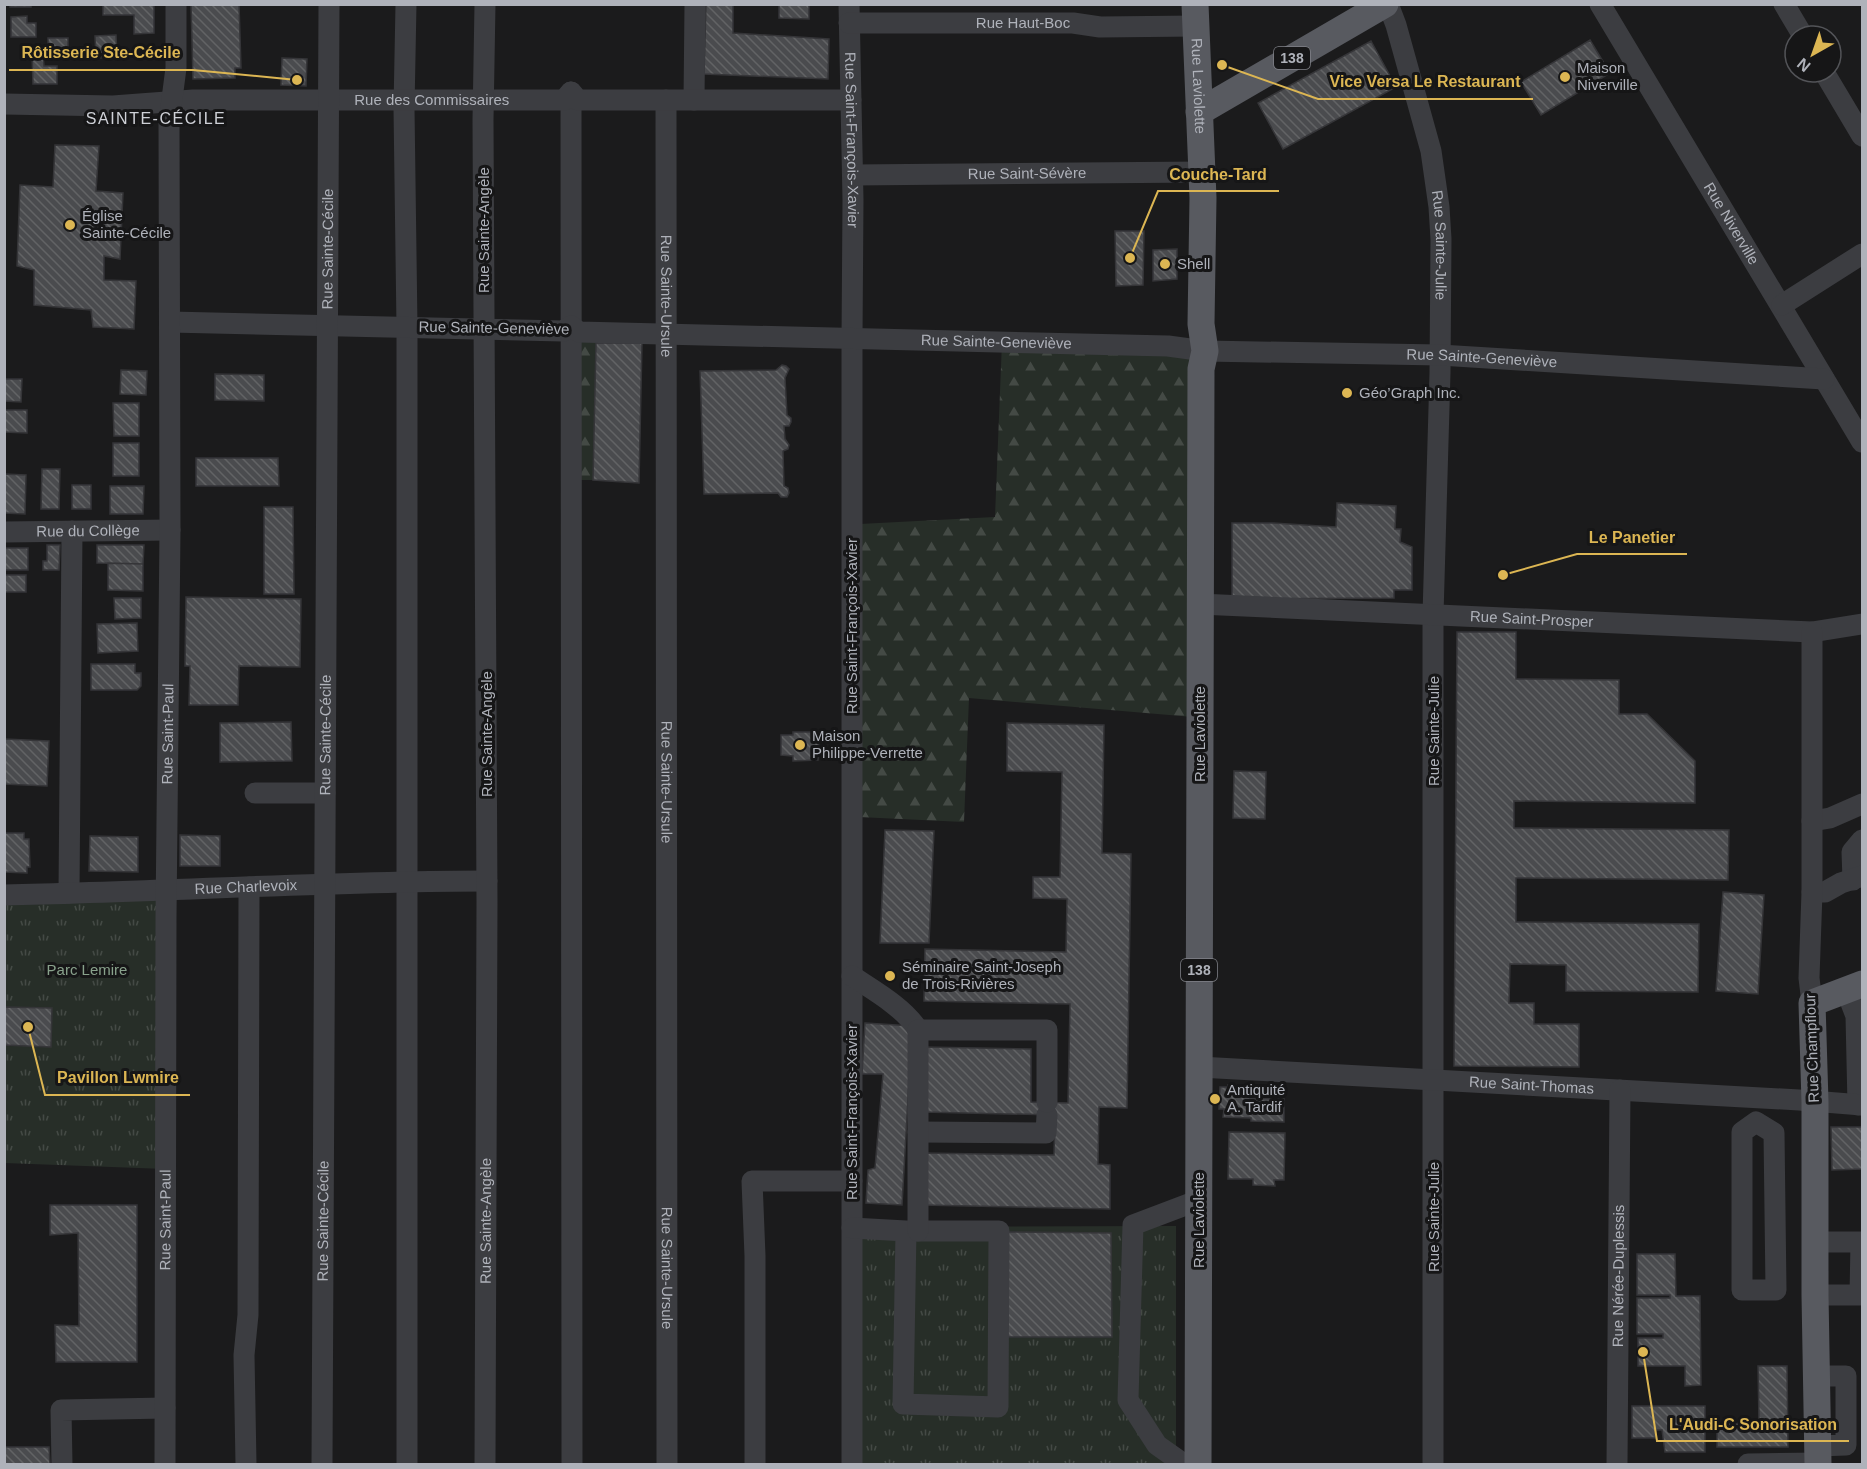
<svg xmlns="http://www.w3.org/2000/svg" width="1867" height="1469" viewBox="0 0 1867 1469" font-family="Arial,sans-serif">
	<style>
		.forest { fill: url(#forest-firs) }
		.park { fill: url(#park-tufts) }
		.building { fill: url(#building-back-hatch); stroke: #353538; stroke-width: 1.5 }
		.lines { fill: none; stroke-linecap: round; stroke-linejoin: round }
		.minor { stroke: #3c3d41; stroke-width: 21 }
		.major { stroke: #585a60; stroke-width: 27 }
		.poi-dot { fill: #dcb653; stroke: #161617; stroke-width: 2 }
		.labels { text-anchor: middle; stroke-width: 6; stroke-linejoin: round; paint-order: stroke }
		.shield { fill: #161617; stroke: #818389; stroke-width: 1.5 }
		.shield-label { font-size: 14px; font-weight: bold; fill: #afb2ba }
		.street-label { font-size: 15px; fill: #afb2ba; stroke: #161617 }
		.poi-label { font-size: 15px; fill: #afb2ba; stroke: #161617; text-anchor: start }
		.park-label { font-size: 15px; fill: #89a28c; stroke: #161617 }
		.neighbourhood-label { font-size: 16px; letter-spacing: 1.5px; fill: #cfd1d7; stroke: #161617 }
		.leader { fill: none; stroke: #dcb653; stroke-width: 2 }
		.callout-dot { fill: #dcb653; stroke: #161617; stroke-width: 2 }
		.callout-label { font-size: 16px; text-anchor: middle; font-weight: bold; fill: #dcb653; stroke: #161617; stroke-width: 6; stroke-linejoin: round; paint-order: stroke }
	</style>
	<defs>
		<pattern id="forest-firs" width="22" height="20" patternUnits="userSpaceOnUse" patternTransform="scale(1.5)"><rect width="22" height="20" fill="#272e28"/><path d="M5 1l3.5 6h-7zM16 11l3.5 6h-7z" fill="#444a45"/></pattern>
		<pattern id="park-tufts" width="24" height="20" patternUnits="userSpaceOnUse" patternTransform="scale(1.5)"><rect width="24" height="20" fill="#272e28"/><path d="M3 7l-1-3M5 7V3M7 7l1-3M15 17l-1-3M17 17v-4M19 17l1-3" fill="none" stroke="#444a45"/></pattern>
		<pattern id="building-back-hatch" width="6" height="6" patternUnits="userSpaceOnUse" patternTransform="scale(1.5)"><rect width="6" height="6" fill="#4a4b4e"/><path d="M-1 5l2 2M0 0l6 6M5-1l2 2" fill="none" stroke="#626365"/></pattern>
	</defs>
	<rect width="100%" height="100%" fill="#1b1b1c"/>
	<!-- forest -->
	<path class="forest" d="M573,327L596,343L593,480H573Z
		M1002,342L1205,351L1193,717L969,698L964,822L859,817L860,524L995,517Z"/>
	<!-- park -->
	<path class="park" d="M5,885L162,888L166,1169L5,1163Z
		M1176,1226V1464H860V1227Z"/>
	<!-- building -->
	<path class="building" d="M10,4H31V7H10Z
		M103,4H154V33L134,34V15H103Z
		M191,4H239L241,68H235V78L193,79Z
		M706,4H733V33L829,39L828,79L704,74Z
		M779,4H809V19L779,18Z
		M27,16V23H36V37H11V17Z
		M116,35L117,57L96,58L95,36Z
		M48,38H68V49H48Z
		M1590,40L1610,73L1541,115L1521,82Z
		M1371,41L1396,87L1283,149L1258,103Z
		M32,54H43L44,66H57V84H33Z
		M282,58L307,59L306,86L281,85Z
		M55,145L99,146L96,191L123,193L120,259L104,256V280L136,281L134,329L93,327L91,310L34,305V270L17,266L20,185L53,187Z
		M1115,231H1144L1143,285L1116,286Z
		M1177,249V279L1153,281V250Z
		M596,343H642L639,483L593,480Z
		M782,365L786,366L789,369L785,378L787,415L791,418V422L789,426H784L785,439L789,445L788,449L783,451L784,486L788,488L789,493L787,497H781L778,493L704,494L700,371L776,370Z
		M121,370L147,371L146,395L120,394Z
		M215,374L264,375V401L215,400Z
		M4,379H22L21,402L4,401Z
		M113,403H139V436H114Z
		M4,410H27V433L4,432Z
		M113,443H139V476H113Z
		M196,458H278L279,486H196Z
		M42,469H60L59,509H41Z
		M4,474L26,475L25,514L4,513Z
		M72,485H91V509H72Z
		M110,486H144L143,514H110Z
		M1337,503L1396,506L1395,529H1401L1400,542L1412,547V590H1394V598L1232,599V523H1273L1336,527Z
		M264,507H293L294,594H264Z
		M47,545H60L59,570H43V561H47Z
		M97,545H144L143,564L97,563Z
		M4,548H28V570H4Z
		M108,563L143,564V591L108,590Z
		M4,575H26V592H4Z
		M186,597L301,599L300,667L239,666L238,705H189L190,666H185Z
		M114,598H141V618L115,619Z
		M137,623L138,651L98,653L97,624Z
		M1457,632H1516V679L1619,680V714H1647L1695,761V803L1514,801V828L1729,830L1728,880L1516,878V922L1699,924L1698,992L1566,991V965L1510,964L1509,1003H1534V1024H1579V1067L1454,1066Z
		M91,664H135V673H141V686L137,690H91Z
		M291,722L292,761L220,762V723Z
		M1007,723L1104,725L1102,853L1131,854L1127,1108L1099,1107L1098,1164L1110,1165V1209L921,1205L922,1153L1054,1155L1055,1115L923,1112L924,1047L1031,1049V1102L1068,1103L1070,1004L924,1001L925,949L1066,952L1067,899L1033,898V877H1060L1062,772L1007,771Z
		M793,732H819L818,760L793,761V756L781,755V735H793Z
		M4,739L49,741L47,786L4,784Z
		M1234,771L1266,772L1265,819L1233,818Z
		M885,830L934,831L929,943H880Z
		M4,833H24V839H29L30,867H27V873L4,872Z
		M180,835L220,836V866H180Z
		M90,836L138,837V872L89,871Z
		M1723,892L1764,895L1758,994L1716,991Z
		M4,1007L52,1008L51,1047L4,1045Z
		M865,1023L912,1026L902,1205L866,1203L868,1170L875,1168L883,1074H862Z
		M1228,1085L1251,1086L1250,1098L1284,1099V1122L1251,1121V1118L1223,1117L1224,1109H1219L1220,1087H1228Z
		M1831,1127H1862V1169L1832,1170Z
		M1229,1132L1285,1133L1284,1180H1274L1275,1186L1253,1185V1179H1228Z
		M50,1205H137V1362H56L55,1325L79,1326L78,1233L50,1235Z
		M1007,1232L1111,1233L1112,1337H1007Z
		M1637,1254H1675L1676,1296H1700L1701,1385L1685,1386V1366H1638V1338H1663V1334H1637V1298H1670V1295H1637Z
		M1758,1366H1787L1788,1447H1717V1423H1759Z
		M1632,1406H1705V1452H1665L1662,1430H1656V1438H1632Z
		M4,1447H49L50,1464H4Z"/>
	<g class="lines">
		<!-- minor -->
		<g class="minor">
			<path d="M406,4L404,108L407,327V1464"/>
			<path id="s1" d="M849,4L853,200L852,339V1464"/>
			<path id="s2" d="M1388,4L1396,25L1431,151L1439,207L1441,239L1440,373L1433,615V1464"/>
			<path id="s3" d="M1600,4L1862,442"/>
			<path d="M1784,4L1803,36"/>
			<path id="s4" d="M849,23H1073L1100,27L1196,26"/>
			<path d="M1824,72L1862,136"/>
			<path d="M571,92L572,1464"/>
			<path id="s5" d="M666,100L667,1464"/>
			<path d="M694,100L695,4"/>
			<path id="s6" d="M4,104L113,106L193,100H564L571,92L578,100H851"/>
			<path id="s7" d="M853,175L1202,172"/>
			<path d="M1782,305L1862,254"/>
			<path id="s8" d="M170,322L563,331L571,326L579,332L1168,346L1205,351L1440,355L1824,379"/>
			<path id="s9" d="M4,532L170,530"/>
			<path id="s10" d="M1199,604L1812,632L1862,624"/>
			<path d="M255,793H325"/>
			<path d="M1812,821L1830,818L1862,804"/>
			<path d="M1853,880L1852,852L1862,840"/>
			<path d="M1812,892H1825L1841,883L1862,876"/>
			<path d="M69,893L72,531"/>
			<path id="s11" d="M4,895C166,892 326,881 487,881"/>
			<path d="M852,976C873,990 905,1008 918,1030"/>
			<path d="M1846,990L1856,1016L1858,1105"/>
			<path d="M1812,1003L1809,978L1812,892V632"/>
			<path id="s12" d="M1199,1067L1799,1100L1862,1105"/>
			<path d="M1756,1122L1774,1133L1776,1290H1742V1132Z"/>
			<path d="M918,1132L1046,1133L1047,1115"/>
			<path d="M852,1228L906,1231H999L998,1407L903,1404L906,1231"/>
			<path d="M918,1231V1030H1047V1102"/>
			<path d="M1815,1242H1861L1860,1295H1815"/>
			<path d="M1816,1376H1846V1445L1818,1446"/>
			<path d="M62,1464L61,1410L165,1408"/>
			<path id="s13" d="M165,1464L166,917L170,530L169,122L176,68V4"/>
			<path d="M246,1464L244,1355L248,1315L249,887"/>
			<path id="s14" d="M322,1464L329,4"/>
			<path id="s15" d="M485,1464L487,901L483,120L485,4"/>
			<path d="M755,1464V1256L752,1181H852"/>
			<path d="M1184,1464L1157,1445L1128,1400L1133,1225L1199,1200"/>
			<path id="s16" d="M1617,1464L1620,1090"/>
			<path d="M1748,1464L1818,1463"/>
		</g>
		<!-- major -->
		<g class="major">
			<path id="s17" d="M1195,4L1203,198L1201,324L1205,351L1201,369L1198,1464"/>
			<path d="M1199,112L1385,4"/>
			<path d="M1818,1464L1815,1295V1102L1812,1003L1862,984"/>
		</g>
	</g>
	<!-- markers -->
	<g class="poi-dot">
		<circle cx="1565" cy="77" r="6"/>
		<circle cx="70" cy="225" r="6"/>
		<circle cx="1165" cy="264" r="6"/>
		<circle cx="1347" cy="393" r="6"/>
		<circle cx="800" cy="745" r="6"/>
		<circle cx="890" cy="976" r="6"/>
		<circle cx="1215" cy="1099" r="6"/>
	</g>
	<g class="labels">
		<!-- shield labels -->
		<g class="shield">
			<rect x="1274" y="47" width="36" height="22" rx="4.5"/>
			<rect x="1181" y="959" width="36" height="22" rx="4.5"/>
		</g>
		<g class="shield-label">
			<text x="1292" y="63">138</text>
			<text x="1199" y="975">138</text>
		</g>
		<!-- street labels -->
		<g class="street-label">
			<text dy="5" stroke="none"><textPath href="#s4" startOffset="174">Rue Haut-Boc</textPath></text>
			<text dy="5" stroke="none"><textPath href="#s17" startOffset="82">Rue Laviolette</textPath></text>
			<text dy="5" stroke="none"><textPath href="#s6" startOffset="428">Rue des Commissaires</textPath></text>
			<text dy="5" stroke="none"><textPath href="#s1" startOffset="136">Rue Saint-François-Xavier</textPath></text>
			<text dy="5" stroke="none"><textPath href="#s7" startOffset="174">Rue Saint-Sévère</textPath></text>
			<text dy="5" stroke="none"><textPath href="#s3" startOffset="256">Rue Niverville</textPath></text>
			<text transform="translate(484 230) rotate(-90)" y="5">Rue Sainte-Angèle</text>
			<text dy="5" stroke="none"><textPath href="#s2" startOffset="248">Rue Sainte-Julie</textPath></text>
			<text dy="5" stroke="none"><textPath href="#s14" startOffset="1215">Rue Sainte-Cécile</textPath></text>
			<text dy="5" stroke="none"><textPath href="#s5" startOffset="196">Rue Sainte-Ursule</textPath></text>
			<text transform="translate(494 328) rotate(1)" y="5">Rue Sainte-Geneviève</text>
			<text dy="5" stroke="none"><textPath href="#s8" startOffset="830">Rue Sainte-Geneviève</textPath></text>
			<text dy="5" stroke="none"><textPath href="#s8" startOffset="1316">Rue Sainte-Geneviève</textPath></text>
			<text dy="5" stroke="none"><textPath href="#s9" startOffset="84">Rue du Collège</textPath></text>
			<text dy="5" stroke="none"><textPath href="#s10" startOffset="333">Rue Saint-Prosper</textPath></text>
			<text transform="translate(852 626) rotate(-90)" y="5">Rue Saint-François-Xavier</text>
			<text transform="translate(1434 731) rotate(-90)" y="5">Rue Sainte-Julie</text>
			<text dy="5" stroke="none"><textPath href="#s13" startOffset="730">Rue Saint-Paul</textPath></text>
			<text dy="5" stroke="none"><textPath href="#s14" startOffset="729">Rue Sainte-Cécile</textPath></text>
			<text transform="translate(487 734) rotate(-90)" y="5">Rue Sainte-Angèle</text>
			<text transform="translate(1200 734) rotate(-90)" y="5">Rue Laviolette</text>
			<text dy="5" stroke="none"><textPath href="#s5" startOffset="682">Rue Sainte-Ursule</textPath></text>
			<text dy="5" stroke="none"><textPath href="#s11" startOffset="242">Rue Charlevoix</textPath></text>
			<text transform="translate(1812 1048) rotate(-92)" y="5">Rue Champflour</text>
			<text dy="5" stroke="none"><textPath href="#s12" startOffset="333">Rue Saint-Thomas</textPath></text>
			<text transform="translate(852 1112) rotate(-90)" y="5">Rue Saint-François-Xavier</text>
			<text transform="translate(1434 1217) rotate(-90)" y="5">Rue Sainte-Julie</text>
			<text dy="5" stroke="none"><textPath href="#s13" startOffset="244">Rue Saint-Paul</textPath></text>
			<text dy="5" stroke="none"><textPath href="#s14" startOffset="243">Rue Sainte-Cécile</textPath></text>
			<text dy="5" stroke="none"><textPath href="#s15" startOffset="243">Rue Sainte-Angèle</textPath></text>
			<text transform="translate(1199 1220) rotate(-90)" y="5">Rue Laviolette</text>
			<text dy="5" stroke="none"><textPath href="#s5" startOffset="1168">Rue Sainte-Ursule</textPath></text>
			<text dy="5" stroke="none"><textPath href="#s16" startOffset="188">Rue Nérée-Duplessis</textPath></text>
		</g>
		<!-- poi labels -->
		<g class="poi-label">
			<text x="1577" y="73">Maison<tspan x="1577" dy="17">Niverville</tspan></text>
			<text x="82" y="221">Église<tspan x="82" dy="17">Sainte-Cécile</tspan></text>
			<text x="1177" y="269">Shell</text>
			<text x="1359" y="398">Géo’Graph Inc.</text>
			<text x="812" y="741">Maison<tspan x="812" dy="17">Philippe-Verrette</tspan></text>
			<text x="902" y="972">Séminaire Saint-Joseph<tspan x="902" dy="17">de Trois‑Rivières</tspan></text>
			<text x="1227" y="1095">Antiquité<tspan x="1227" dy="17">A. Tardif</tspan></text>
		</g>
		<!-- park labels -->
		<g class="park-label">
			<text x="87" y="975">Parc Lemire</text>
		</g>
		<!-- neighbourhood labels -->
		<g class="neighbourhood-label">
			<text x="156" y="124">SAINTE-CÉCILE</text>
		</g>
	</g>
	<!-- callouts -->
	<path class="leader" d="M297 80L193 70H9M1222 65L1318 99H1533M1130 258L1158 191H1279M1503 575L1577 554H1687M28 1027L45 1095H190M1643 1352L1657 1441H1849"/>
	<g class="callout-dot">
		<circle cx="297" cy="80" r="6"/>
		<circle cx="1222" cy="65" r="6"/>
		<circle cx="1130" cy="258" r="6"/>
		<circle cx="1503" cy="575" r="6"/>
		<circle cx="28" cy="1027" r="6"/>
		<circle cx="1643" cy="1352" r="6"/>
	</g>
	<g class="callout-label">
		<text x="101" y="58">Rôtisserie Ste-Cécile</text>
		<text x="1425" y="87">Vice Versa Le Restaurant</text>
		<text x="1218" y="180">Couche-Tard</text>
		<text x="1632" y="543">Le Panetier</text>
		<text x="118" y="1083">Pavillon Lwmire</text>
		<text x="1753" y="1430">L'Audi-C Sonorisation</text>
	</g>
	<!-- border -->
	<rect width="1867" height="1469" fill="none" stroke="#afb2ba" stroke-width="12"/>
	<!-- north arrow -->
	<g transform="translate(1813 54) rotate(220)"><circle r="28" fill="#161617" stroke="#535458" stroke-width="1.5"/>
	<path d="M0-4.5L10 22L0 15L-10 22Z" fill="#dcb653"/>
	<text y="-9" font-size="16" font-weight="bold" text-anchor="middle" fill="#afb2ba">N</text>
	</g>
</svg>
